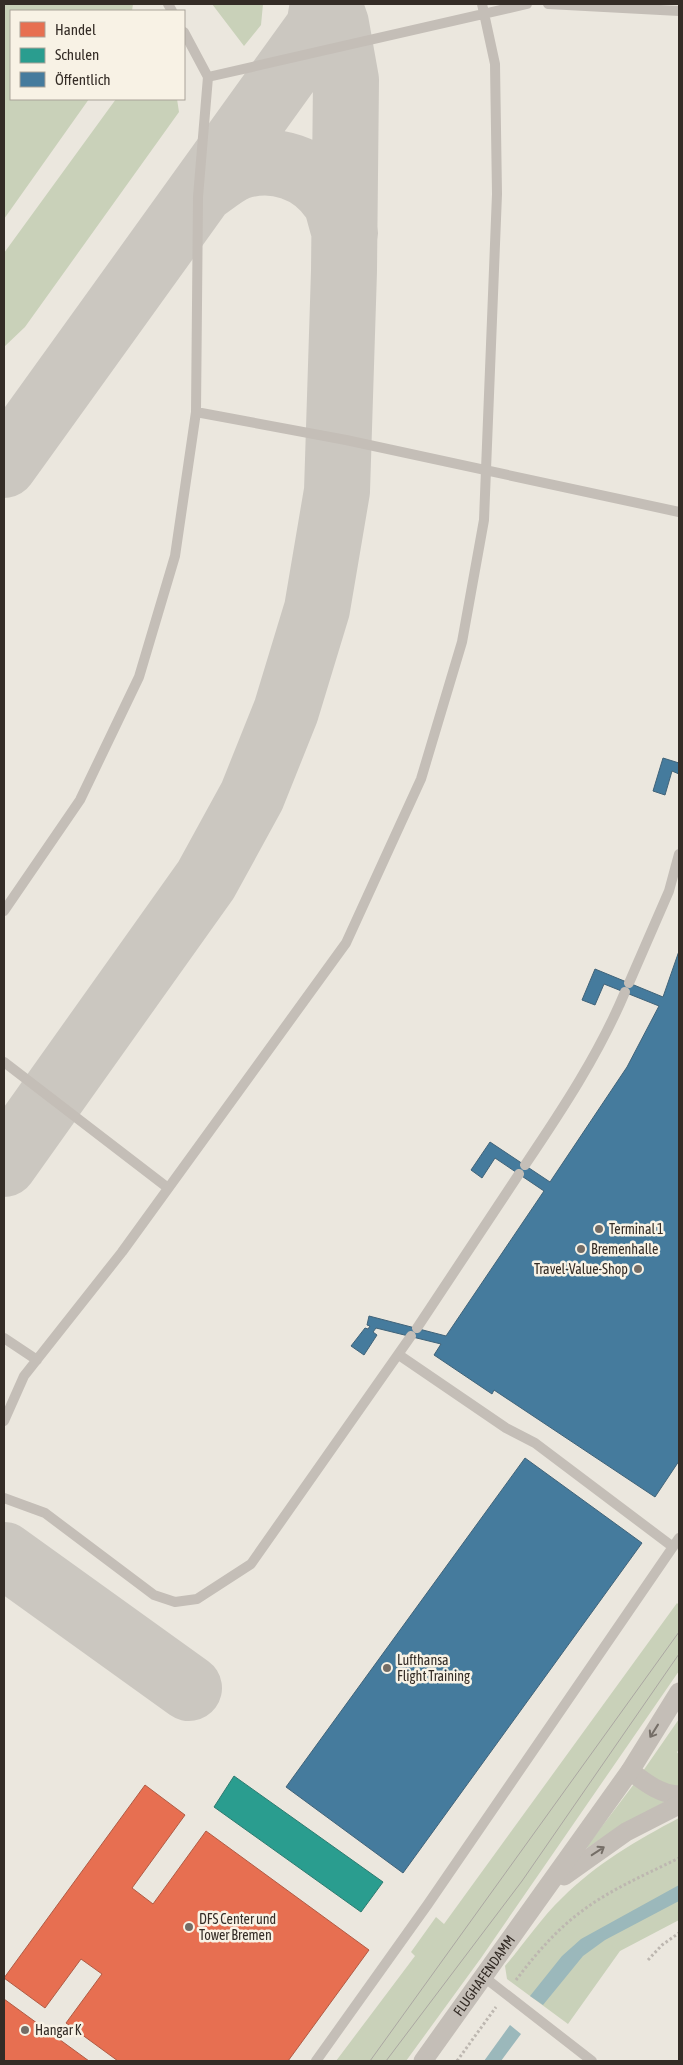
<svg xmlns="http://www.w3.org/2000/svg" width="683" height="2065" viewBox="0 0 683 2065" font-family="'Asap Condensed',sans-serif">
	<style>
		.green { fill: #c9d1b9 }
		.water { fill: #9bb8bb }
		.shops { fill: #e76f51; stroke: #b15b44 }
		.schools { fill: #2a9d8f; stroke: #2d7b70 }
		.public { fill: #457b9d; stroke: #406379 }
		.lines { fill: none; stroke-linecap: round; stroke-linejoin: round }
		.taxiway { stroke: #cbc7c0; stroke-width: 66 }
		.path { stroke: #bdb7b0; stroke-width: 3; stroke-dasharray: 2.5 2.5; stroke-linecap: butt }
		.lane { stroke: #c4beb7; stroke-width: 10 }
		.street { stroke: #c4beb7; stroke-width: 19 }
		.tram { stroke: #aba7a2; stroke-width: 1 }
		.oneway { stroke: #756e67 }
		.poi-dot { fill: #746d66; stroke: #f8f2e5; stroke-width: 2 }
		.labels { text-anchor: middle; stroke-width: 5; stroke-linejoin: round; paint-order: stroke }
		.poi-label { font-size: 14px; fill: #342c26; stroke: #f8f2e5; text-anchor: start }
		.street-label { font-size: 14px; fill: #342c26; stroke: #f8f2e5 }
	</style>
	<rect width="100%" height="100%" fill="#ebe7de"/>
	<!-- green -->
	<path class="green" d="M4,4H133L132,11H11V99H89L4,219Z
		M212,4H263L261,25L244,46Z
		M116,99H177L179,112L25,327L4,347V253Z
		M677,1603L679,1605V1671L481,1958L406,2061H336L415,1956L411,1952L436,1917L444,1924Z
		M679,1719V1750L677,1752L679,1755V1789L672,1788L643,1771Z
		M634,1784L665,1802L622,1825L584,1850Z
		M679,1818V1920L620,1951L568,2024L507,1979L505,1966C524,1944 541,1918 562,1898C596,1864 637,1840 679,1818Z"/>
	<!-- water -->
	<path class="water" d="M679,1885V1901L605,1940L583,1956L543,2005L530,1996L562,1956L581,1939Z
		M510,2025L521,2034L501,2061H484Z"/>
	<!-- shops -->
	<path class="shops" d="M145,1785L185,1815L132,1888L153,1904L206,1831L369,1950L288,2061H118L66,2023L102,1974L81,1959L45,2008L4,1978Z
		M4,1999L89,2061H4Z"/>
	<!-- schools -->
	<path class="schools" d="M234,1776L383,1882L361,1912L214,1807Z"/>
	<!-- public -->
	<path class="public" d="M663,758L679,763V774L672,771L665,795L653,791Z
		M679,951V1461L655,1497L494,1390L492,1394L434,1355L441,1344L376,1328L373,1332L377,1335L364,1355L351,1346L365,1328L368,1329L370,1326L367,1325L369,1316L446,1336L544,1191L495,1158L482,1178L471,1170L490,1142L550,1182L627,1067L659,1006L604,984L595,1005L582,1000L595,969L663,997Z
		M525,1458L642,1543L403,1873L286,1787Z"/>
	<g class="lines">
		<!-- taxiway -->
		<path class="taxiway" d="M205,188C215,181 227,171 238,167C274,155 313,168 334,200C339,208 341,223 345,233
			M4,465L319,27L323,4
			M4,1164L206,880L252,796L286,711L317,609L337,491L344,271L346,80L336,24L329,4
			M4,1555L189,1688"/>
		<!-- path -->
		<path class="path" d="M648,1960L662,1945L679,1933
			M516,1980C535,1955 556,1930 582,1911C611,1889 647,1874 679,1858
			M457,2061L496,2007"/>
		<!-- lane -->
		<path class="lane" d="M168,4L172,11
			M548,4L679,11
			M208,77L527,4
			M196,412L346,440L679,512
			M4,911L80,800L139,677L175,556L196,412L198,197L208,77L184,32
			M629,983L669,891L679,854
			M4,1062L168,1188
			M525,1165C562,1110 599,1054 625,992
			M417,1328L519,1174
			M4,1338L37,1360
			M399,1355L506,1428L535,1443L673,1547
			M4,1421L24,1376L122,1252L346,943L421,779L462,642L484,520L497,194L495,64L482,4
			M4,1498L45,1513L154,1595L175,1602L197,1599L251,1564L411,1336
			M484,1977L592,2061
			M316,2061L428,1904L679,1538"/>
		<!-- street -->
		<g class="street">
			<path d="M630,1771C645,1782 659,1794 679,1795"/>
			<path d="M564,1876L626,1832L679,1805"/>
			<path id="s1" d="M423,2061L630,1771L679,1692"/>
		</g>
		<!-- tram -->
		<path class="tram" d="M370,2061L679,1632
			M386,2061L522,1881L679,1654"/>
	</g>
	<!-- one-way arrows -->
	<defs><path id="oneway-shaft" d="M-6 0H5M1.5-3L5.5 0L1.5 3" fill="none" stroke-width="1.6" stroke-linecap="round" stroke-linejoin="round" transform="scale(1.25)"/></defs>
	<g class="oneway">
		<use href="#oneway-shaft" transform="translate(654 1731) rotate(122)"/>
		<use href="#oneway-shaft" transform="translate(598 1851) rotate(-33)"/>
	</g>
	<!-- markers -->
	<g class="poi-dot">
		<circle cx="599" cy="1229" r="5"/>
		<circle cx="581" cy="1249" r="5"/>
		<circle cx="638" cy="1269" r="5"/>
		<circle cx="387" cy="1668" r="5"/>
		<circle cx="189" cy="1927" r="5"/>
		<circle cx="25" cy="2030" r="5"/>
	</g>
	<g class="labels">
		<!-- poi labels -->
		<g class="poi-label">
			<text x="609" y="1234">Terminal 1</text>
			<text x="591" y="1254">Bremenhalle</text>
			<text x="628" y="1274" text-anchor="end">Travel-Value-Shop</text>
			<text x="397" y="1665">Lufthansa<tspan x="397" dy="16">Flight Training</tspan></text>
			<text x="199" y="1924">DFS Center und<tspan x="199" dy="16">Tower Bremen</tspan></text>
			<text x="35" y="2035">Hangar K</text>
		</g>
		<!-- street labels -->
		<g class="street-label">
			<text dy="5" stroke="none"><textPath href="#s1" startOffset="105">FLUGHAFENDAMM</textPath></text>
		</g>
	</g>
	<!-- border -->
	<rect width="683" height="2065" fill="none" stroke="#342c26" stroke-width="10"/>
	<!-- legend -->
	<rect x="10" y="10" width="175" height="90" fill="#f8f2e5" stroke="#aaa399"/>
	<rect x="20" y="22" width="25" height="15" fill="#e76f51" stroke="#aaa399"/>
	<text x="55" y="35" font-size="15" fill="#342c26">Handel</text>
	<rect x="20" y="48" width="25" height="15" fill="#2a9d8f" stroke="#aaa399"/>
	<text x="55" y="60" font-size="15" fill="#342c26">Schulen</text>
	<rect x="20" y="72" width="25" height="15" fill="#457b9d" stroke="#aaa399"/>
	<text x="55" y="85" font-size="15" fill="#342c26">Öffentlich</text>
</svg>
